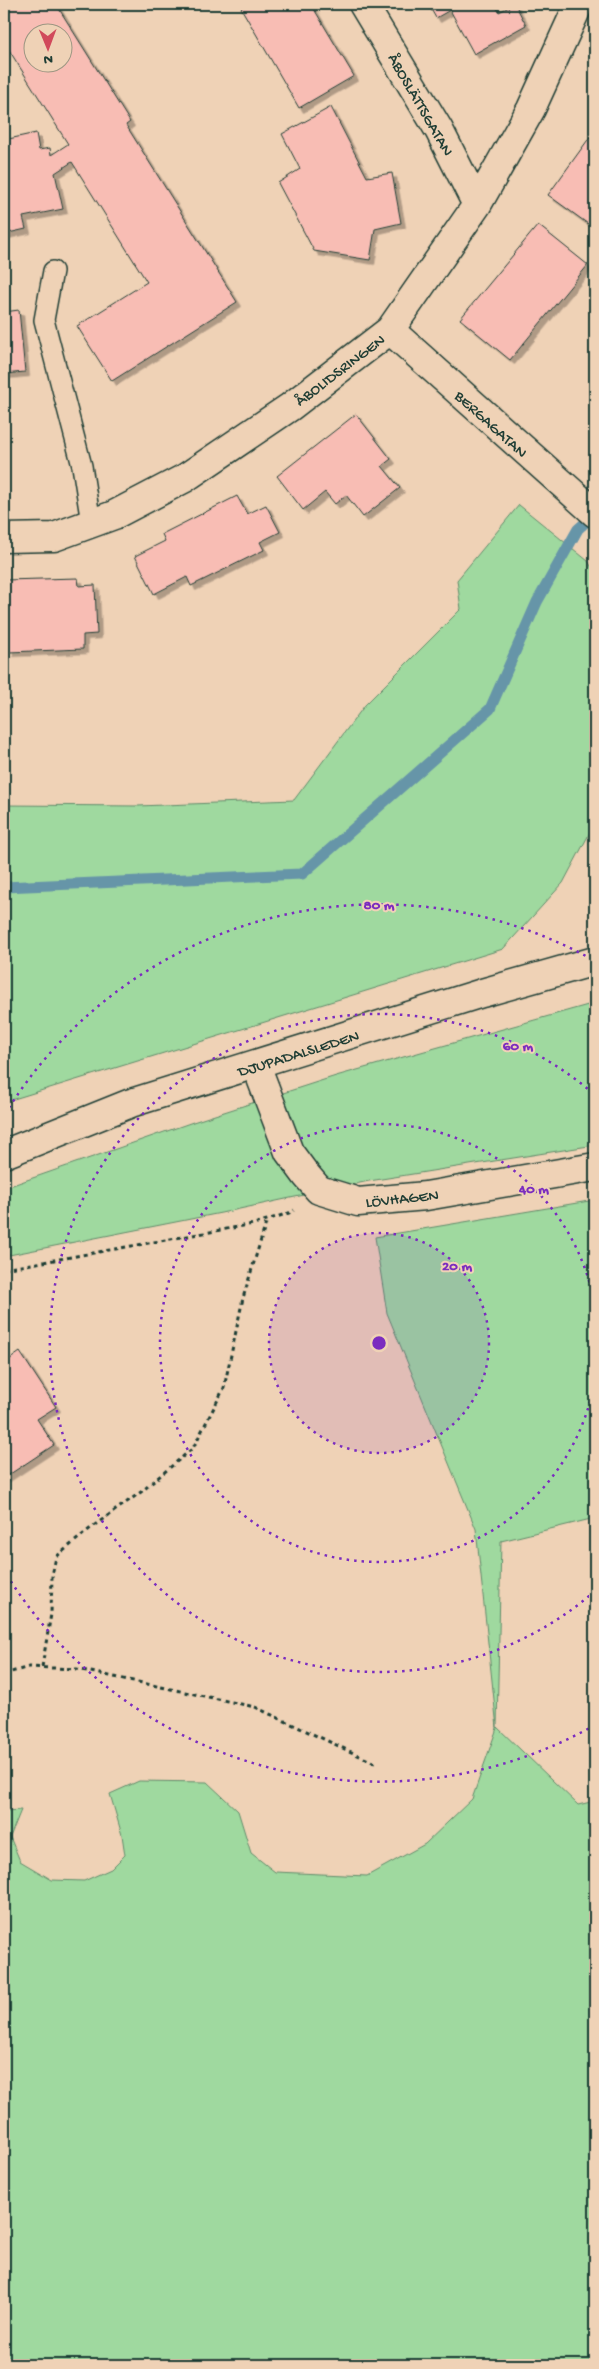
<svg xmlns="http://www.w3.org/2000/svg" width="599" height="2369" viewBox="0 0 599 2369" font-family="'Gochi Hand',sans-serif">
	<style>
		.green { fill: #9fd99f; stroke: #5f8b6a }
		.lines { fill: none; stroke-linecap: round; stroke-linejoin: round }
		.stream { stroke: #6695a8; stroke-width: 11 }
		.building { fill: #f8bdb4; stroke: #1f3d34; fill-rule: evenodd; filter: url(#shadow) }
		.lane-casing { stroke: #1f3d34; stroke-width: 22 }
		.street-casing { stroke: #1f3d34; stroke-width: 31 }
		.secondary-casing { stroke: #1f3d34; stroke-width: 31 }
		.path { stroke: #1f3d34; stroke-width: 3; stroke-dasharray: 4 4; stroke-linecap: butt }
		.lane { stroke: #efd2b6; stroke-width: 19 }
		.street { stroke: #efd2b6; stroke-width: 28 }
		.secondary { stroke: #efd2b6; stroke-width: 28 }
		.ring { fill: none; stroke: #7b2cbf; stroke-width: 2.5; stroke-dasharray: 2.5 5 }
		.labels { text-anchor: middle; stroke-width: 4; stroke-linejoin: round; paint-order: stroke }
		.street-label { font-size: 16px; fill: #1f3d34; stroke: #efd2b6 }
		.centre { fill: #7b2cbf; stroke: #efd2b6; stroke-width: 2.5 }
		.ring-label { font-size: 15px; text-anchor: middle; font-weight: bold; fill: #7b2cbf; stroke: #efd2b6; stroke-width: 4; stroke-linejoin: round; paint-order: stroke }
	</style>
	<defs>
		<filter id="shadow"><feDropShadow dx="4.5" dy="4.5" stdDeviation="0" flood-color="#0004"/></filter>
	</defs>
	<rect width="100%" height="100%" fill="#efd2b6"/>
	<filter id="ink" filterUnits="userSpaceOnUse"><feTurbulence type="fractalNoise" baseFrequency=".02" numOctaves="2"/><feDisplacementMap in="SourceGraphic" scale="10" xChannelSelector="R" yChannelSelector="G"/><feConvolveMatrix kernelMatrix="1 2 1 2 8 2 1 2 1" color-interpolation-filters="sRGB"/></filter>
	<g filter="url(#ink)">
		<!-- green -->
		<path class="green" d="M519,505L588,561L595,573V823L563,883L503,949L4,1102V805L138,806L294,800L365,705L461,609L457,580Z
			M595,1003V1145L369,1181L221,1213L4,1256V1188L193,1122L336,1076Z
			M595,1200V1518L501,1541L497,1727L578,1805L595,1801V2365H4V1811L21,1810L10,1837L20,1861L52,1880L84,1881L111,1869L125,1855L122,1835L110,1794L139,1781L207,1782L238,1811L251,1853L275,1872L367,1876L425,1844L472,1799L497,1728L476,1529L387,1313L375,1237Z"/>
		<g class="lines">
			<!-- stream -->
			<path class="stream" d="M4,887L302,874L490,709L537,602L578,529L595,514"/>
		</g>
		<!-- building -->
		<path class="building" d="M4,4H56L130,122L126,125L237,302L112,381L77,326L147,282L72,162L55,173L63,209L23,217L26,229L4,234V140L36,133L39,150L50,148L51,155L68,144L4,42ZM32,32H62V62H32Z
			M248,4H311L354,76L299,108L241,8Z
			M428,4H495L499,12L515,4L526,25L474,54L450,10L436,18Z
			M331,107L367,177L392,173L401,223L375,229L370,260L314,251L278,183L300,169L282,134Z
			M595,130V229L548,195Z
			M538,225L588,265L510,360L460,319Z
			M19,310L25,372L4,374V312Z
			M356,414L391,459L382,466L400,488L363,517L346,495L335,504L325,492L303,510L277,476Z
			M237,496L247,514L266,505L280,532L260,542L264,550L191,586L187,577L154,594L135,556L165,541L162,534Z
			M78,578L79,586L95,585L97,634L83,635V649L9,652L8,638H4L5,580Z
			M20,1352L56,1407L37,1419L54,1445L4,1478V1359L6,1362Z
			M592,1587H595V1619H591Z"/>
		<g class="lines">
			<!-- lane casing -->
			<g class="lane-casing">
				<path id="lane" d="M53,271L44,320L82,466L91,523"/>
			</g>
			<!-- street casing -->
			<g class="street-casing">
				<path id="street" d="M363,4L439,130L477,205
					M390,330L595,513
					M4,538L54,537L114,515L185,478L290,407L390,330L477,205L531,109L579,4
					M256,1065L289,1152L306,1175L319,1190L358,1202L426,1196L595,1167"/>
			</g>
			<!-- secondary casing -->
			<g class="secondary-casing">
				<path id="secondary" d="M4,1154L131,1103L482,993L595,961"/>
			</g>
			<!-- path -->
			<path class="path" d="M4,1269L254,1224L289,1213L294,1210
				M42,1667L51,1614L52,1576L56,1557L92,1527L141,1492L193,1448L224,1388L243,1298L267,1220
				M4,1674L29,1667L77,1669L255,1707L377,1764"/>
			<!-- lane -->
			<use href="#lane" class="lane"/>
			<!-- street -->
			<use href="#street" class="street"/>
			<!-- secondary -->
			<use href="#secondary" class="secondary"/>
		</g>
	</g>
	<!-- distance rings -->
	<circle cx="379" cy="1343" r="110" fill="#7b2cbf" fill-opacity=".12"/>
	<g class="ring">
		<circle cx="379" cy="1343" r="110"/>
		<path d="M595 1379A219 219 0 1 1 595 1307"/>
		<path d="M595 1591A329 329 0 1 1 595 1095"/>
		<path d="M595 1725A439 439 0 0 1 5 1572M5 1114A439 439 0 0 1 595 961"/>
	</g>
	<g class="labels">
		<!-- street labels -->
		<g class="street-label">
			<text transform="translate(422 104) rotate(60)" y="6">ÅBOSLÄTTSGATAN</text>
			<text transform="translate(339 369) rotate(-37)" y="6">ÅBOLIDSRINGEN</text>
			<text transform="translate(492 423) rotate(42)" y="6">BERGAGATAN</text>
			<text transform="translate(298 1052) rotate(-17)" y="6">DJUPADALSLEDEN</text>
			<text transform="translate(402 1197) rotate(-6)" y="6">LÖVHAGEN</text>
		</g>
	</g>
	<circle cx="379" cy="1343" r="8" class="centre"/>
	<g class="ring-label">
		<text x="379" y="909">80 m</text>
		<text x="518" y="1050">60 m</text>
		<text x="534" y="1193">40 m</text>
		<text x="457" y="1270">20 m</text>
	</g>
	<!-- margin -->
	<rect width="599" height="2369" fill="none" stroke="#efd2b6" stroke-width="20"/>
	<rect x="10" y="10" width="579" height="2349" fill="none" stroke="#1f3d34" stroke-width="2" filter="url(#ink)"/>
	<!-- north arrow -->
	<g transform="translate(48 48) rotate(179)"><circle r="24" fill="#efd2b6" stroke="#9c9682"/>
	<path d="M0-4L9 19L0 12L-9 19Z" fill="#d1495b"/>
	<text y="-8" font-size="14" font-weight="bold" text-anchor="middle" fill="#1f3d34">N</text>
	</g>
</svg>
